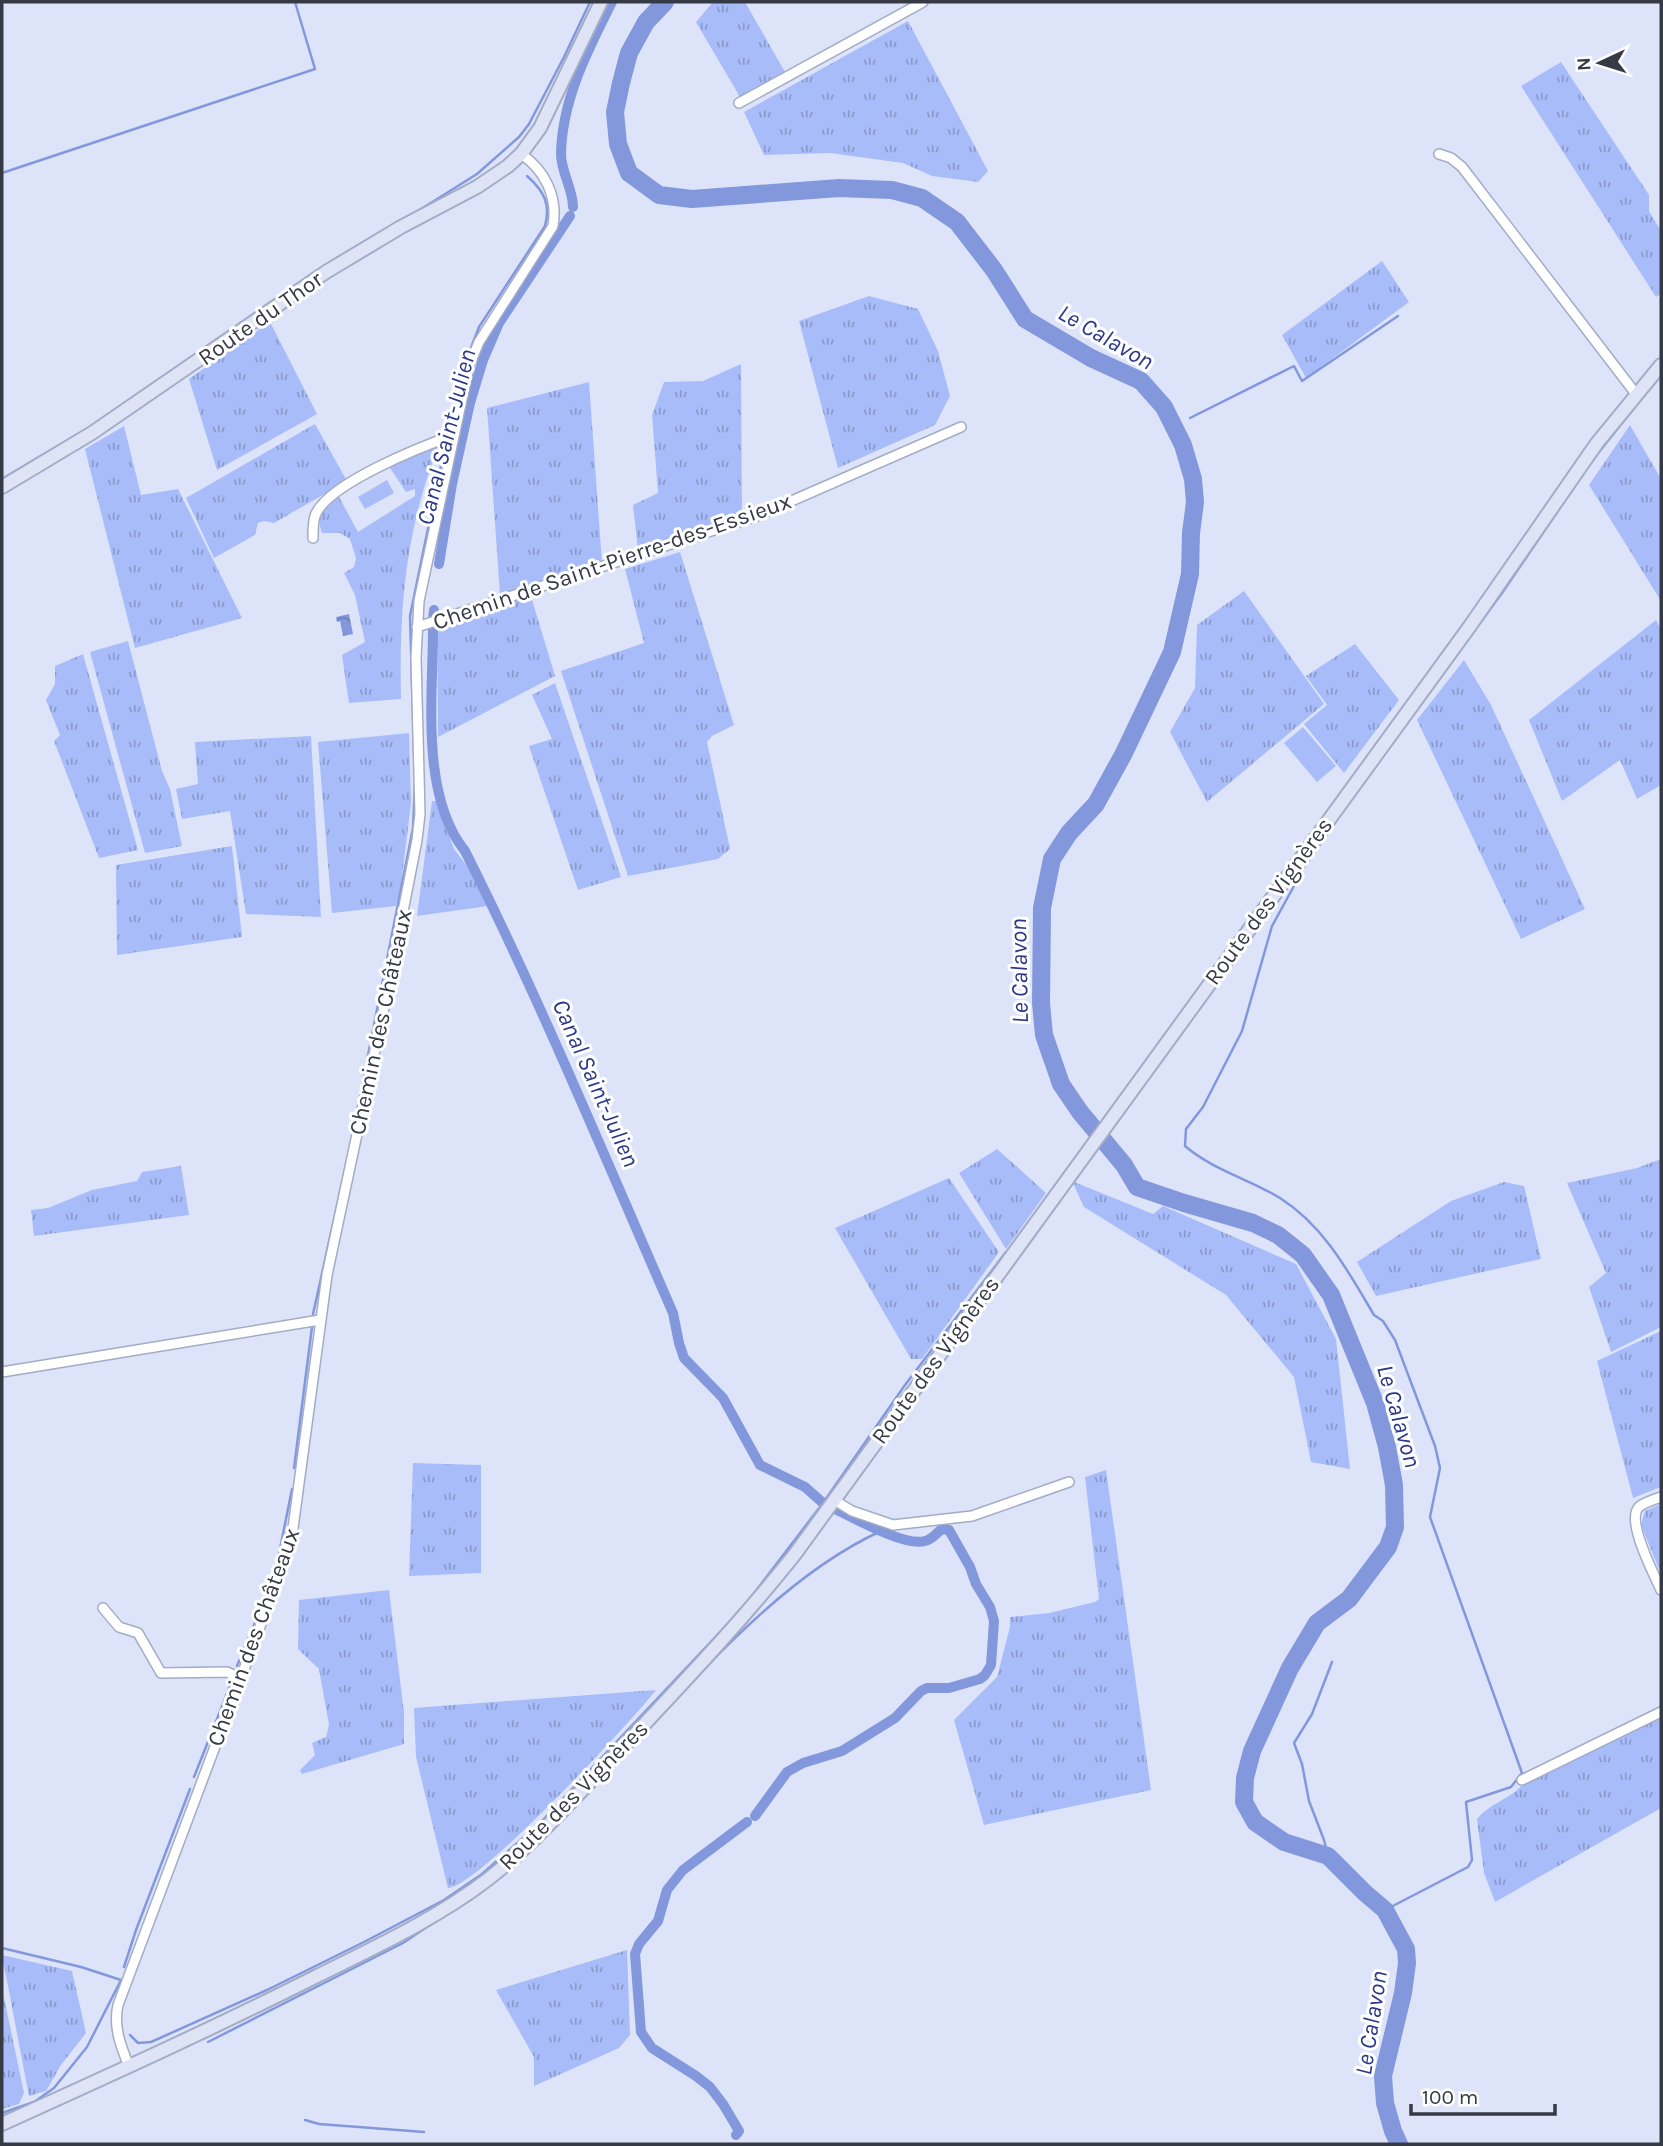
<svg xmlns="http://www.w3.org/2000/svg" width="1663" height="2146" viewBox="0 0 1663 2146" font-family="Karla,sans-serif">
	<style>
		.grass { fill: url(#grass-tufts) }
		.garden { fill: #a9bcfa }
		.water { fill: url(#water-waves) }
		.lines { fill: none; stroke-linecap: round; stroke-linejoin: round }
		.stream { stroke: #8398dc; stroke-width: 2.5 }
		.canal { stroke: #8398dc; stroke-width: 10 }
		.river { stroke: #8398dc; stroke-width: 18 }
		.street-casing { stroke: #a3acc6; stroke-width: 12 }
		.secondary-casing { stroke: #a3acc6; stroke-width: 16 }
		.street { stroke: #fff; stroke-width: 9 }
		.secondary { stroke: #dee4f6; stroke-width: 12 }
		.labels { text-anchor: middle; stroke-width: 6; stroke-linejoin: round; paint-order: stroke }
		.street-label { font-size: 23px; fill: #363a45; stroke: #fff }
		.water-label { font-size: 24px; font-style: italic; fill: #2a3888; stroke: #fff }
	</style>
	<defs>
		<pattern id="grass-tufts" width="24" height="20" patternUnits="userSpaceOnUse" patternTransform="scale(1.75)"><rect width="24" height="20" fill="#a9bcfa"/><path d="M3 7l-1-3M5 7V3M7 7l1-3M15 17l-1-3M17 17v-4M19 17l1-3" fill="none" stroke="#8a9acc"/></pattern>
		<pattern id="water-waves" width="16" height="10" patternUnits="userSpaceOnUse" patternTransform="scale(1.75)"><rect width="16" height="10" fill="#8398dc"/><path d="M0 5q4-4 8 0t8 0" fill="none" stroke="#6c7db4"/></pattern>
	</defs>
	<rect width="100%" height="100%" fill="#dde4fa"/>
	<!-- grass -->
	<path class="grass" d="M713,2H745L785,72L740,97L696,22Z
		M908,21L988,171L978,182L932,176L903,163L830,153L764,155L744,112Z
		M1561,62L1649,195V211L1661,231V294L1656,297L1521,86Z
		M1382,261L1409,302L1306,378L1282,335Z
		M869,296L918,309L938,351L950,396L935,425L838,468L799,321Z
		M270,322L317,414L217,470L189,379Z
		M741,364L742,515L638,550L633,505L658,493L652,415L664,382L703,381Z
		M589,382L602,563L500,595L487,408Z
		M315,424L347,481L274,523L264,521L258,523L255,535L214,558L186,498Z
		M1630,425L1661,479V601L1589,485Z
		M124,426L141,495L178,489L242,618L135,648L85,449Z
		M439,445C405,530 399,609 401,699L349,703L342,655L365,642L355,595L344,573L354,567L356,558L350,539L340,533H322C315,516 326,507 339,497L358,532L415,496V489L406,492L390,468L415,453Z
		M680,552L734,725L712,736L707,742L730,849L718,859L628,876L561,671L644,643L625,569Z
		M1244,591L1324,704L1207,802L1170,732L1195,688L1197,625Z
		M530,593L555,676L438,737L437,625Z
		M1656,620L1661,629V785L1637,799L1620,760L1562,801L1529,720Z
		M128,641L162,771L170,789L182,846L145,853L90,652Z
		M1355,644L1399,700L1344,773L1304,724L1327,705L1306,676Z
		M83,654L138,850L99,858L54,741L60,735L46,700L55,684V666Z
		M1464,660L1491,705L1585,909L1521,939L1417,720Z
		M555,683L621,877L578,890L529,746L552,739L532,695Z
		M409,733L411,803L401,885L396,906L332,913L318,742Z
		M311,736L321,917L246,914L230,811L182,819L176,789L198,784L195,742Z
		M432,801H437L454,849L474,875L488,906L417,916Z
		M232,846L242,937L117,955L116,865Z
		M997,1149L1046,1193L1006,1249L959,1173Z
		M1661,1159V1327L1611,1352L1589,1287L1606,1273L1567,1183L1637,1168Z
		M181,1166L189,1215L34,1236L31,1210L48,1208L92,1190L137,1181L142,1172Z
		M949,1178L999,1252L922,1359H911L835,1228Z
		M1072,1181L1153,1214L1163,1206L1296,1264L1336,1339L1350,1469L1311,1462L1294,1377L1226,1295L1084,1207Z
		M1504,1182L1524,1186L1541,1259L1376,1296L1357,1262L1451,1201Z
		M1661,1331V1487L1633,1498L1597,1361Z
		M413,1463L481,1465V1573L409,1576Z
		M1106,1470L1151,1790L984,1825L954,1720L997,1677L1010,1627V1617L1049,1613L1095,1602L1099,1599L1085,1477Z
		M1661,1504V1574L1641,1525L1645,1511Z
		M389,1590L404,1713V1744L302,1774L300,1770L315,1755L312,1743L326,1737L329,1725L319,1669L298,1649L299,1600Z
		M656,1690C632,1721 477,1888 448,1888L416,1757L414,1708Z
		M1661,1717V1808L1495,1902L1484,1873L1477,1819C1490,1803 1511,1799 1524,1783Z
		M627,1950L630,2035L619,2048L534,2086V2057L496,1990Z
		M2,1955L72,1971L86,2033L61,2065L46,2091L29,2096Z
		M2,1988L24,2093L19,2104L2,2109Z"/>
	<!-- garden -->
	<path class="garden" d="M387,480L394,493L365,509L358,497Z
		M1303,727L1336,766L1317,782L1284,743Z"/>
	<!-- water -->
	<path class="water" d="M349,614L353,634L343,636L340,621L337,622L336,617Z"/>
	<g class="lines">
		<!-- stream -->
		<path class="stream" d="M2,173L315,69L295,2
			M410,216L477,174L519,137L529,124L564,57L590,2
			M326,265L350,251
			M1190,418L1294,366L1302,381L1398,316
			M448,434L462,371L479,327L545,226C551,204 544,191 527,176
			M1591,462L1646,393
			M2,479L53,449
			M1438,680L1502,593L1583,474
			M1336,821L1305,866L1272,926L1242,1031L1203,1107L1186,1129L1185,1146C1213,1170 1249,1179 1280,1198C1324,1226 1348,1271 1374,1315L1383,1321L1395,1340L1435,1446L1440,1468L1430,1517L1522,1773L1511,1787L1466,1802L1472,1860L1468,1867L1385,1910
			M353,1131L413,828L415,782L410,616L446,441
			M313,1314L349,1152
			M294,1468L312,1327
			M277,1564L292,1489
			M752,1596L823,1503L905,1385L1006,1252
			M237,1666L274,1577
			M609,1770C688,1688 776,1579 881,1531
			M194,1777L232,1681
			M531,1850L549,1833
			M1328,1856L1324,1840L1309,1801L1302,1764L1294,1743L1312,1714L1332,1662
			M2,1948L81,1967L121,1980L87,2047L54,2088L34,2102L2,2113
			M124,1967L136,1930L190,1789
			M130,2035L138,2043L151,2042L267,1990L364,1942L444,1900L482,1874L541,1822L739,1612
			M208,2042L403,1943L436,1921
			M305,2120L319,2124L424,2132"/>
		<!-- canal -->
		<path class="canal" d="M573,207C573,189 561,172 561,154C562,99 588,50 612,2
			M439,564L452,484L470,403L483,360L499,323L570,216
			M433,619L434,610
			M433,628C433,696 420,795 465,851C541,1002 605,1158 673,1313L679,1343L684,1358L723,1398L760,1465L805,1487L823,1503
			M755,1816L787,1772L803,1763L842,1751L895,1718L921,1691L927,1688H949L980,1679L985,1675L991,1665L994,1621L990,1607L976,1584L970,1567L949,1530L942,1529C936,1533 933,1539 925,1541C905,1547 852,1517 833,1508
			M736,2135L739,2131L723,2104L710,2087L696,2076L652,2048L641,2032L635,1954L639,1944L658,1921L667,1890L683,1870L747,1822"/>
		<!-- river -->
		<path class="river" d="M665,2L646,22L629,53L621,83L615,112L618,144L629,173L659,195L692,199L839,188L892,190L922,198L957,222L994,270L1025,319L1091,358L1141,381L1164,407L1183,445L1193,479L1195,502L1191,533L1190,574L1172,652L1124,753L1096,804L1069,833L1052,859L1042,908L1041,1003L1044,1035L1061,1084L1080,1112L1124,1165L1137,1187L1184,1203L1253,1223L1278,1235L1303,1255L1331,1295L1375,1403L1387,1447L1394,1485L1395,1527L1388,1547L1349,1599L1317,1623L1290,1668L1252,1751L1245,1778L1244,1802L1255,1822L1284,1842L1328,1856L1365,1893L1385,1910L1406,1949L1407,1963L1403,1993L1383,2076L1385,2103L1393,2131L1399,2144"/>
		<!-- street casing -->
		<g class="street-casing">
			<path id="street" d="M739,103L923,2
				M1439,154L1451,158L1462,167L1636,394
				M313,538C313,531 313,522 315,516C326,484 423,446 454,435
				M417,627L757,516L961,427
				M2,1372L320,1320
				M1661,1497C1655,1499 1646,1502 1640,1506C1624,1518 1654,1574 1661,1590
				M834,1500L852,1511L893,1525L972,1516L1069,1482
				M103,1608L119,1627L138,1633L161,1673L227,1672L240,1678
				M1522,1780L1661,1712
				M129,2066C121,2047 113,2027 118,2005L276,1584L293,1528L327,1275L386,998L417,840L420,814L416,657L419,601L469,366L479,342L553,226C558,197 545,170 521,154"/>
		</g>
		<!-- secondary casing -->
		<g class="secondary-casing">
			<path id="secondary" d="M2,487L92,433L326,272L401,227L477,187L508,166L521,154L540,128L601,2
				M2,2124C108,2076 214,2028 317,1976C375,1947 436,1919 487,1880C537,1841 579,1793 623,1747C682,1684 741,1622 795,1554L1470,626L1597,443L1661,365"/>
		</g>
		<!-- street -->
		<use href="#street" class="street"/>
		<!-- secondary -->
		<use href="#secondary" class="secondary"/>
	</g>
	<g class="labels">
		<!-- street labels -->
		<g class="street-label">
			<text transform="translate(260 318) rotate(-35)" y="8">Route du Thor</text>
			<text transform="translate(612 561) rotate(-19)" y="8">Chemin de Saint-Pierre-des-Essieux</text>
			<text transform="translate(1268 901) rotate(-54)" y="8">Route des Vignères</text>
			<text transform="translate(380 1022) rotate(-78)" y="8">Chemin des Châteaux</text>
			<text transform="translate(935 1360) rotate(-54)" y="8">Route des Vignères</text>
			<text transform="translate(253 1637) rotate(-70)" y="8">Chemin des Châteaux</text>
			<text transform="translate(573 1795) rotate(-45)" y="8">Route des Vignères</text>
		</g>
		<!-- water labels -->
		<g class="water-label">
			<text transform="translate(1106 337) rotate(30)" y="8">Le Calavon</text>
			<text transform="translate(446 437) rotate(-76)" y="8">Canal Saint-Julien</text>
			<text transform="translate(1019 971) rotate(-91)" y="8">Le Calavon</text>
			<text transform="translate(596 1083) rotate(66)" y="8">Canal Saint-Julien</text>
			<text transform="translate(1399 1416) rotate(74)" y="8">Le Calavon</text>
			<text transform="translate(1371 2023) rotate(-81)" y="8">Le Calavon</text>
		</g>
	</g>
	<!-- border -->
	<rect width="1663" height="2146" fill="none" stroke="#363a45" stroke-width="7"/>
	<!-- north arrow -->
	<g transform="translate(1600 63) rotate(266)" stroke="#ffffff" stroke-width="5" paint-order="stroke">
	<path d="M0-5L12 26L0 18L-12 26Z" fill="#363a45"/>
	<text y="-10" font-size="19" font-weight="bold" text-anchor="middle" fill="#363a45">N</text>
	</g>
	<!-- scale -->
	<path d="M1411 2104v10h144v-10" fill="none" stroke="#363a45" stroke-width="3.5"/>
	<text x="1422" y="2104" font-size="21" fill="#363a45" stroke="#ffffff" stroke-width="5" paint-order="stroke">100 m</text>
</svg>
